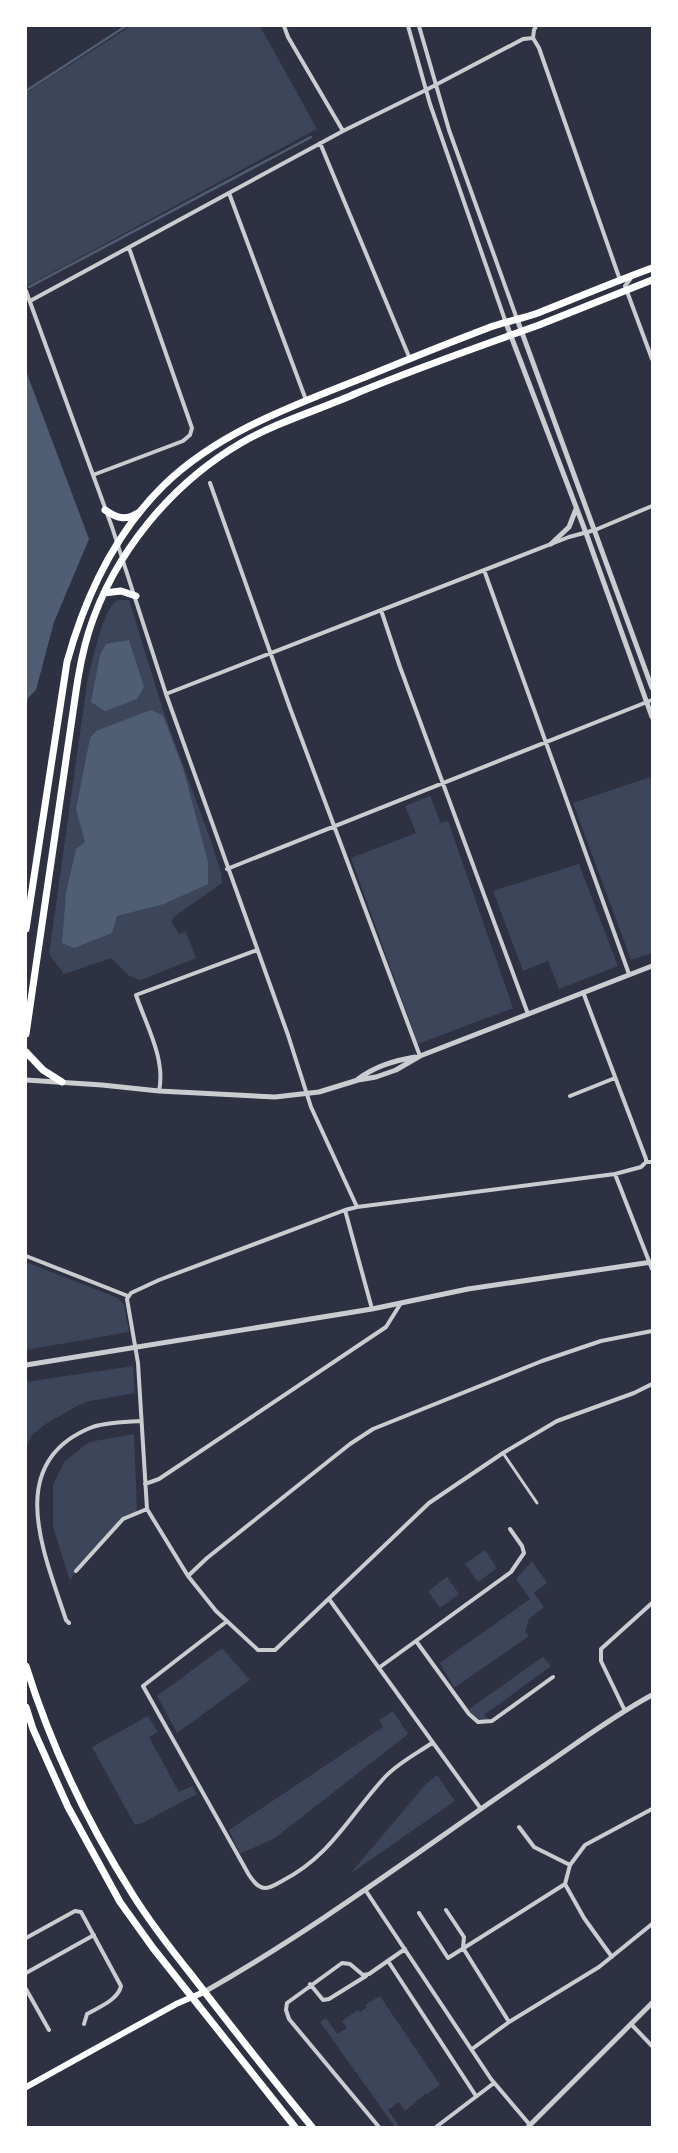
<svg xmlns="http://www.w3.org/2000/svg" width="678" height="2153" viewBox="0 0 678 2153" font-family="Inter,sans-serif">
	<style>
		.green { fill: #3c4559 }
		.water { fill: #4f5d75 }
		.lines { fill: none; stroke-linecap: round; stroke-linejoin: round }
		.stream { stroke: #4f5d75; stroke-width: 2.5 }
		.pedestrian { stroke: #caccd0; stroke-width: 3 }
		.minor { stroke: #caccd0; stroke-width: 4 }
		.tertiary { stroke: #caccd0; stroke-width: 5 }
		.secondary { stroke: #fff; stroke-width: 6 }
		.primary { stroke: #fff; stroke-width: 7 }
	</style>
	<rect width="100%" height="100%" fill="#2d3142"/>
	<!-- green -->
	<path class="green" d="M131,26H260L317,129L27,286L26,93Z
		M117,600H129L164,713L212,844L221,872L222,883L175,916L171,921L179,934L186,932L196,958L141,980L129,976L111,958L64,974L49,954L87,683C91,666 103,608 117,600Z
		M650,777L652,783V953L631,960L573,803Z
		M430,796L441,823L425,829L448,821L513,1008L418,1044L351,858L416,833L405,806Z
		M579,864L618,966L559,989L548,961L523,971L493,891Z
		M26,1262L118,1298L124,1305L129,1332L26,1350Z
		M133,1366L135,1393L90,1401L79,1405L44,1425L32,1435L26,1447V1382Z
		M134,1434L137,1512L123,1519L76,1571L70,1581L53,1527V1485L64,1462L89,1442Z
		M485,1550L497,1568L478,1582L465,1564Z
		M532,1561L547,1583L534,1593L544,1607L529,1619L525,1632L529,1636L454,1688L440,1663L530,1599L516,1579Z
		M447,1577L459,1594L440,1608L428,1591Z
		M222,1648L250,1680L177,1733L157,1696Z
		M543,1657L551,1666L484,1715L488,1719L481,1721L475,1718L469,1709Z
		M393,1711L408,1734L275,1838L240,1854L229,1830L383,1727L379,1720Z
		M148,1716L158,1732L149,1737L179,1792L192,1786L197,1794L142,1823L135,1825L92,1747Z
		M437,1775L455,1801L350,1874L425,1785Z
		M380,1996L440,2085L427,2094L426,2093L405,2111L399,2102L388,2110L398,2124V2127H395L320,2022L326,2018L337,2034L347,2028L342,2021L358,2010L360,2012L367,2007L365,2005Z"/>
	<!-- water -->
	<path class="water" d="M26,371L89,539L54,622L36,690L28,698L26,707Z
		M129,640L144,687L137,699L105,711L91,702L100,655L106,644Z
		M151,710L163,716L183,768L208,862V884L164,904L117,916L112,933L74,948L62,943L66,893L76,849L85,842L76,809L90,738L96,731Z"/>
	<g class="lines">
		<!-- stream -->
		<path class="stream" d="M26,91L126,26
			M29,287L311,137"/>
		<!-- pedestrian -->
		<path class="pedestrian" d="M503,1453L537,1503"/>
		<!-- minor -->
		<path class="minor" d="M284,26L288,37L343,131
			M408,26L430,104L506,323
			M419,26L449,130L517,319
			M533,38L539,48L620,280
			M533,38L534,30L536,26
			M320,143L410,359
			M229,193L306,400
			M631,278L625,286L652,359
			M26,291L112,527L166,694L288,1035L311,1107L357,1207
			M30,301L343,131L426,90L523,39L533,38
			M93,475L183,441L190,435L192,428L129,248
			M210,483L290,708L420,1056
			M484,570L629,974
			M381,610L400,667L528,1014
			M166,694L569,537L595,530L652,506
			M227,869L652,700
			M583,992L646,1159V1162
			M159,1091C166,1059 146,1025 136,995L257,950
			M570,1096L615,1078
			M652,1162H646L641,1167L615,1174L357,1207L345,1210L159,1280L131,1293L127,1299L138,1363L147,1509L188,1576L216,1611L258,1650H275L429,1503L503,1453L557,1421L634,1393L652,1384
			M615,1174L652,1269
			M345,1210L372,1309
			M26,1256L128,1296
			M145,1484L159,1479L386,1327L401,1303
			M76,1571L123,1519L147,1509
			M188,1576L207,1558L350,1444L373,1429L542,1361L601,1341L652,1331
			M329,1599L481,1809
			M226,1622L143,1686L249,1875C253,1881 258,1888 265,1888C271,1888 278,1883 282,1881C330,1857 350,1815 385,1777C398,1763 416,1754 432,1743
			M69,1623L66,1620C45,1555 3,1464 90,1428C103,1422 127,1422 141,1421
			M416,1641L469,1714L478,1722L492,1721L553,1677
			M380,1667L511,1572L524,1553L522,1546L510,1529
			M625,1711L601,1661V1649L652,1603
			M519,1827L534,1847L570,1865
			M565,1884L584,1918L612,1957
			M366,1891L491,2079L530,2125
			M446,1910L464,1937L463,1948L509,2022
			M419,1913L448,1958L565,1884L570,1865L585,1845L652,1809
			M26,1938L75,1911L81,1912L121,1986C118,2000 99,2007 87,2014L84,2024
			M388,1961L476,2096
			M26,1973L94,1935
			M310,1984L323,2000L329,1999L366,1976
			M26,1989L49,2030
			M631,2024L652,2046
			M472,2049L509,2022L599,1967L652,1924
			M379,2127L289,2019L286,2010L287,2003L342,1963L350,1964L363,1975L369,1974L405,1949
			M436,2127L494,2083"/>
		<!-- tertiary -->
		<path class="tertiary" d="M517,319L652,688
			M506,323L586,533L652,717
			M551,544L569,527L576,509
			M358,1079C376,1066 393,1061 415,1057
			M26,1080L102,1085L159,1091L275,1097L319,1092L358,1080L376,1077L396,1070L420,1056L652,966
			M26,1365L372,1309L468,1289L652,1262
			M204,1992C319,1927 424,1847 533,1773C572,1747 611,1717 652,1695
			M528,2127L652,2003"/>
		<!-- secondary -->
		<path class="secondary" d="M26,2087L176,2004L204,1992"/>
		<!-- primary -->
		<path class="primary" d="M105,510C117,518 125,521 138,513
			M104,593L121,591L136,596
			M26,929L67,662C85,597 115,533 164,485C221,430 298,404 370,375C409,359 448,343 488,328C504,322 521,319 538,313C576,298 614,282 652,268
			M26,1034L75,698C78,676 82,653 89,631C114,553 171,484 241,443C277,422 319,410 357,393C417,368 478,347 539,325C577,310 614,295 652,280
			M26,1052L43,1070L62,1082
			M26,1666C51,1746 88,1824 133,1895C150,1922 170,1948 190,1973C230,2025 270,2076 312,2127
			M26,1707L33,1729L68,1807L120,1902L153,1948L295,2127"/>
	</g>
	<!-- border -->
	<rect width="678" height="2153" fill="none" stroke="#ffffff" stroke-width="54"/>
</svg>
